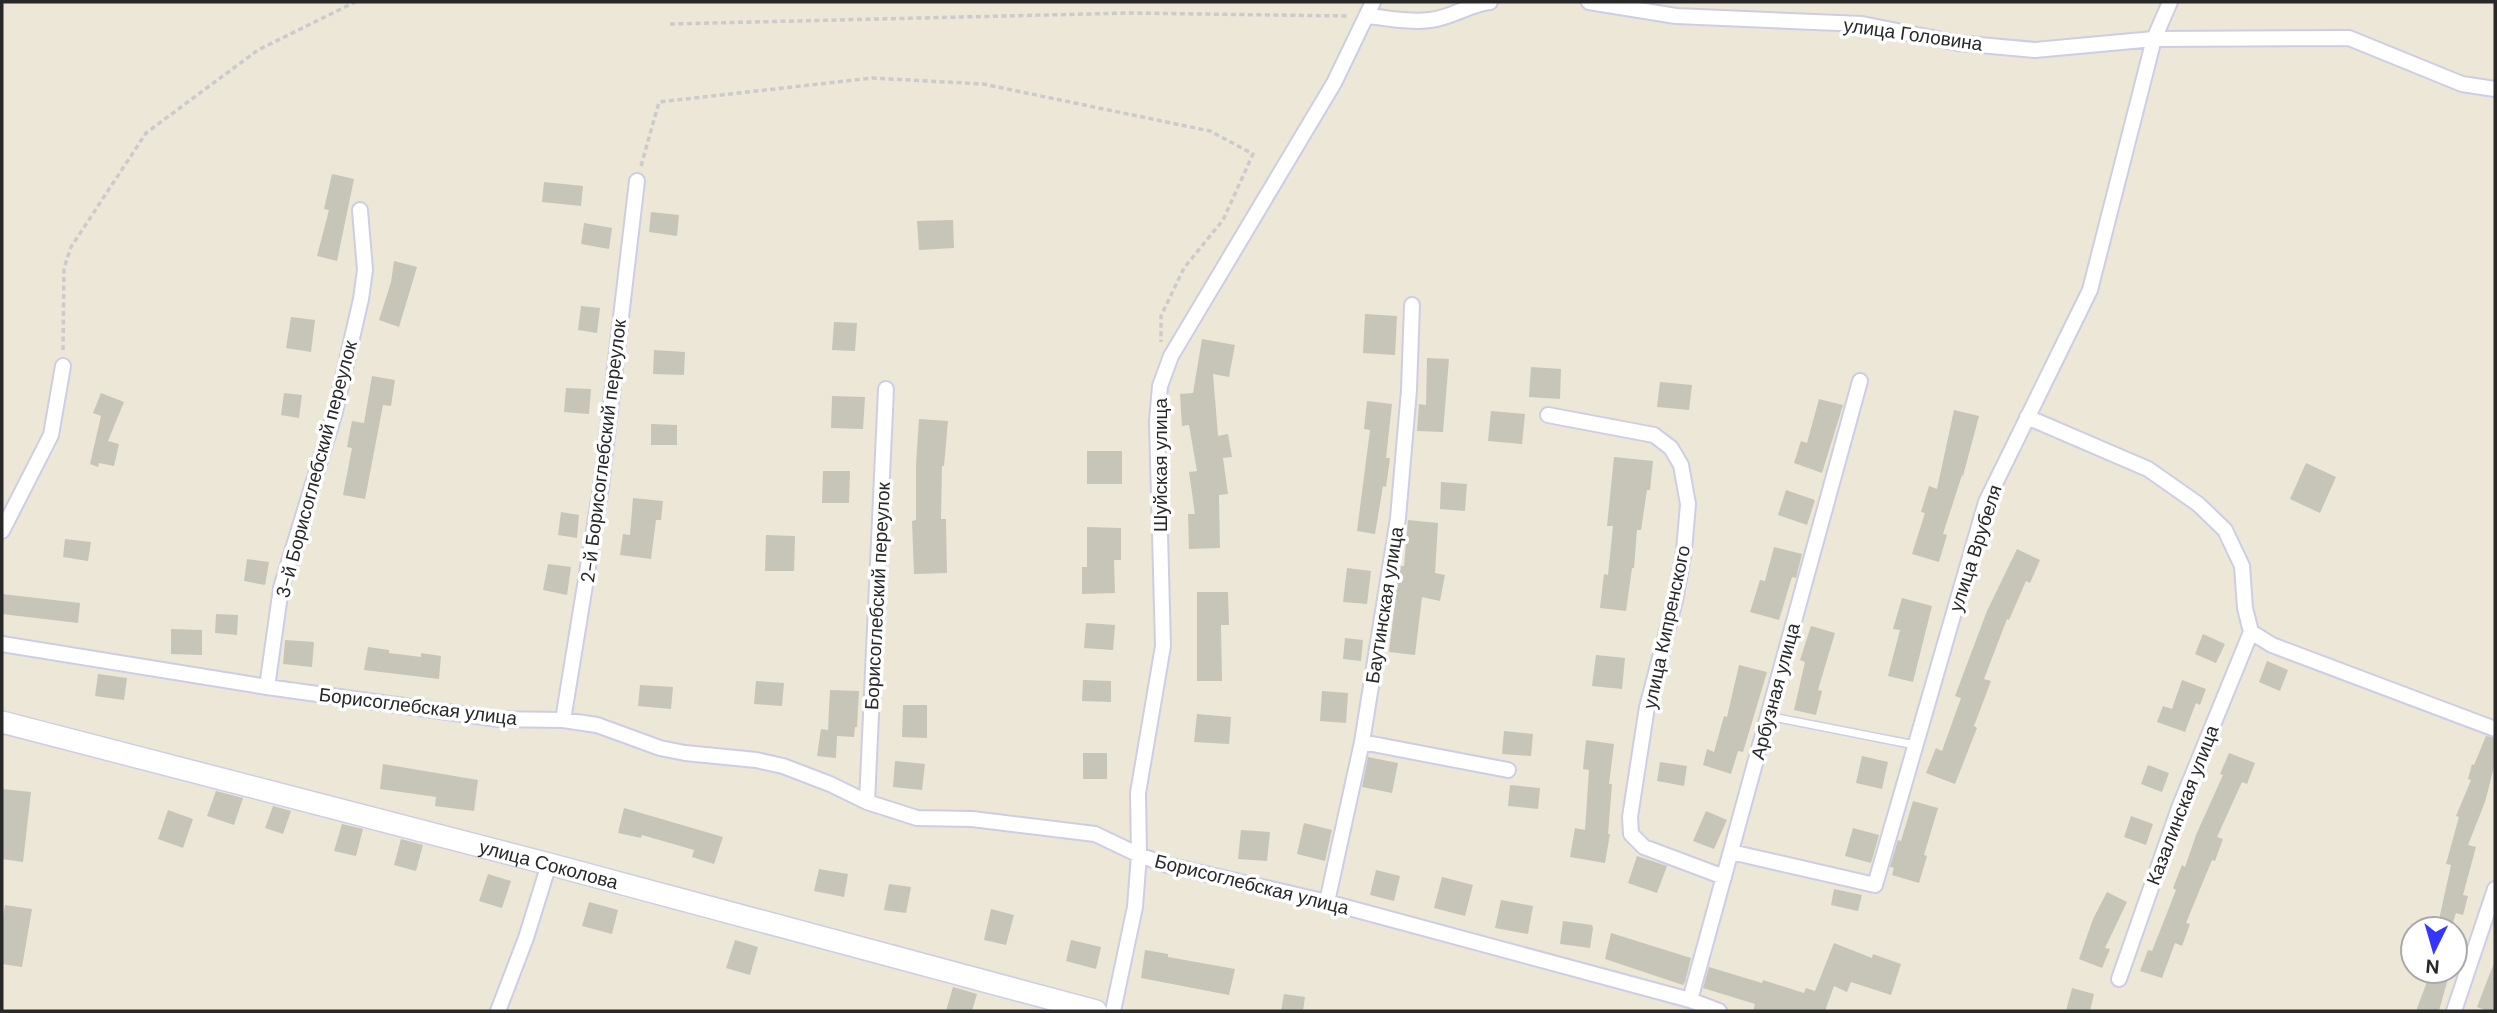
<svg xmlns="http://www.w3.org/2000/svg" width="2497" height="1013" viewBox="0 0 2497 1013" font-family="'DM Sans',sans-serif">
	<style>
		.building { fill: #c7c4b8 }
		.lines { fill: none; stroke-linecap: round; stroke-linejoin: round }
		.service-casing { stroke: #cdcee3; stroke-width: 10 }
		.minor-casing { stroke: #cdcee3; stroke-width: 18 }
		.secondary-casing { stroke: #cdcee3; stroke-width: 24 }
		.path { stroke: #cbcbcb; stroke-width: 3.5; stroke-dasharray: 5 3.5; stroke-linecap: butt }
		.service { stroke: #fff; stroke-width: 7 }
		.minor { stroke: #fff; stroke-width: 14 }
		.secondary { stroke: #fff; stroke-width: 21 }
		.labels { text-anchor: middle; stroke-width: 7; stroke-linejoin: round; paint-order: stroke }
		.street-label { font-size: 19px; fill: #282828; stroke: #fff }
	</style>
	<rect width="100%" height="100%" fill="#ede7d8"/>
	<!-- building -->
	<path class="building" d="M332,174L354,179L337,261L317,256L329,210L324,209Z
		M544,182L583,186L581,206L542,202Z
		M651,212L679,215L677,236L649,232Z
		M953,220L954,248L919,250L917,221Z
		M584,223L612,228L609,249L581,244Z
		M394,261L417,267L399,327L379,320L391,282Z
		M581,306L600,308L597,333L578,330Z
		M1365,314L1397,316L1395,355L1363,353Z
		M291,317L315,320L311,352L286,348Z
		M834,322L857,323L855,351L832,350Z
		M1202,339L1235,345L1229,377L1213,374L1218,436L1228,434L1232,457L1223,458L1228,494L1219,495L1220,548L1189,549L1188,514H1195L1189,472L1197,471L1189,425L1182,426L1180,394L1193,393Z
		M654,350L685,352L684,375L653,374Z
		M1427,358L1449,359L1443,432L1417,431L1419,404L1426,405Z
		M1531,367L1561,369L1560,399L1529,397Z
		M372,376L395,380L391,406L383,405L365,499L343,495L352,448L347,447L352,421L364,423Z
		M1660,382L1692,385L1689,410L1657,407Z
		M566,388L591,389L589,414L564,412Z
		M101,393L124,402L108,441L119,444L114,466L99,463L98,467L90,464L101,416L93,413Z
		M284,393L302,395L299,418L281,415Z
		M832,396L865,397L863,429L831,428Z
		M1819,399L1843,405L1822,473L1794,463L1801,441L1807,443Z
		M1367,401L1392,404L1386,458H1390L1386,487L1383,486L1375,534L1357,531L1370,430L1364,429Z
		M1954,410L1979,416L1963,476L1962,475L1943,534L1947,535L1939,562L1912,554L1925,513L1921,512L1929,486L1937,489Z
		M1491,411L1525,414L1522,444L1488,441Z
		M919,419L948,421L944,466H942L941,519H946L947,573L914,574L912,521L916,520V464Z
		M651,424L677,425V445H651Z
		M1087,451H1122V484H1087Z
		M1614,457L1653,461L1650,490H1647L1641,530H1637L1634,568H1632L1626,611L1600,608L1604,574L1608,575L1613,526H1607Z
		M2306,463L2336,477L2320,513L2290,499Z
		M823,471H850L849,503H822Z
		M1441,482L1467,484L1465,511L1440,509Z
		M1786,490L1815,500L1807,525L1778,515Z
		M633,498L663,501L661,520H656L651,559L620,555L623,534L630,535Z
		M561,512L579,515L577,538L558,535Z
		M1408,520L1438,523L1435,573L1445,575L1440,601L1422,597L1415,655L1389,652L1398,577L1401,566H1404Z
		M1087,527L1121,528V560H1114L1115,593L1082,594V567H1087Z
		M766,535L795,536L794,571H765Z
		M65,539L91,542L88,561L63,557Z
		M1774,547L1802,554L1796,578L1792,577L1779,620L1750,612L1760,580L1765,581Z
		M2017,549L2040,560L2030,583L2026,581L2009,620L2007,619L1984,679L1991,681L1974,726L1977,728L1955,784L1926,773L1936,748L1942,751L1961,698L1955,696L1987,611Z
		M247,559L269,562L265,585L244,581Z
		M548,564L571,567L567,595L543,590Z
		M1347,568L1371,571L1367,604L1343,602Z
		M1197,592H1228L1229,625H1221L1222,681H1197Z
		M2,594L80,603L78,623L2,614Z
		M1902,598L1932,606L1913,682L1888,676L1900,630L1893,629Z
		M216,614L238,615L237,635L215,633Z
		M1086,623L1115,625L1113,650L1084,648Z
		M1811,626L1835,633L1818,690L1822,691L1816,715L1794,710L1805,662L1800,660Z
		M171,629L202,630V655L171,654Z
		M2203,634L2225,644L2216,663L2195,654Z
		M1345,638L1363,640L1361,661L1343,659Z
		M285,640L314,642L312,667L283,664Z
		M368,647L389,650V653L421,657V653L441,656L439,679L364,670Z
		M1596,655L1625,658L1622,689L1592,686Z
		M2267,661L2288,670L2280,691L2259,682Z
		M1739,665L1767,672L1743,752L1738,751L1731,774L1703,765L1707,749L1714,752L1724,716L1727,717Z
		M98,674L127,678L124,700L95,696Z
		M1083,680L1111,681V702L1082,701Z
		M2182,680L2206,689L2200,705L2196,703L2185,732L2157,722L2163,706L2172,709Z
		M756,681L784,683L782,706L754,704Z
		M640,685L673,687L671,709L638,706Z
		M830,690L859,691L857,727H855L854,737L837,736L836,758L817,756L821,729L828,730Z
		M1322,691L1348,693L1346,723L1320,721Z
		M903,705H927V738L902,737Z
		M1197,714L1231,717L1229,744L1194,742Z
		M1504,731L1533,734L1531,756L1502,754Z
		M2486,736L2495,738V763L2485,802L2468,845L2476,847L2463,895L2468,896L2463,915L2456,913L2451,929H2437L2451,865L2446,864L2459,817L2456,816L2471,780L2468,779L2472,764L2474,765Z
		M1586,740L1614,744L1609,784H1612L1608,834H1610L1605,863L1570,857L1575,828L1585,830L1589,770L1583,769Z
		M1083,753H1107V779H1083Z
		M2229,753L2255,763L2247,784L2242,782L2217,837L2223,839L2215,861L2212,860L2186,923L2190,924L2182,946L2175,943L2162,978L2140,971L2148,950L2152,951L2176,890L2173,888L2182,865L2185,867L2196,835L2223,775L2220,774Z
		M1862,756L1888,762L1882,789L1856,783Z
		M1368,757L1398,763L1392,793L1362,787Z
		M895,761L925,764L922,790L893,787Z
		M1660,762L1687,766L1684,786L1657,781Z
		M383,764L478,780L474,811L435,806L436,797L380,789Z
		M2148,765L2169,773L2162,792L2141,784Z
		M1510,785L1540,788L1538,809L1508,806Z
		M2,789L31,792L23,862L2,859Z
		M216,791L243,798L234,825L207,816Z
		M1913,801L1938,808L1924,855L1927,856L1919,883L1892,875L1894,868L1890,867L1898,840L1901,841Z
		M273,806L291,811L283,834L265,828Z
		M624,808L723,837L714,864L692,857L694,850L642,835L641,838L618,833Z
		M168,810L193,819L183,848L158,839Z
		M1706,811L1727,820L1714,849L1693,841Z
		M2131,816L2153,824L2146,845L2124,837Z
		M1304,823L1332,830L1325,861L1297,854Z
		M342,824L363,829L356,856L334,851Z
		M1853,828L1879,835L1871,863L1845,856Z
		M1241,830L1270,832L1267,861L1238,859Z
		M401,839L423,845L416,871L394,865Z
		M1637,856L1667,866L1657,893L1628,883Z
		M819,869L848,874L844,897L814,891Z
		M1376,870L1400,876L1394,901L1370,895Z
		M488,874L511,881L502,908L479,901Z
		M1442,877L1473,885L1465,916L1434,908Z
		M889,884L911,887L906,913L884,910Z
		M1834,889L1862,895L1858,911L1831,905Z
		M2107,892L2127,902L2105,948L2110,949L2102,968L2079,959L2093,919Z
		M1501,900L1533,906L1528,934L1495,928Z
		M589,902L618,910L612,934L582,926Z
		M5,905L32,909L22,967L2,964V924Z
		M991,909L1014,915L1006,945L984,940Z
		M1563,921L1592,925L1593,928L1590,948L1560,944Z
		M1611,933L1691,958L1685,982L1683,985L1605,959Z
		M735,940L758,947L750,975L726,968Z
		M1071,940L1101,947L1096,969L1066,961Z
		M1834,943L1872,958L1873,954L1901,964L1891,995L1851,982L1847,992L1834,986L1825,1011H1753L1755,1004L1703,988L1709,967L1762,983L1763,980L1804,993L1806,988L1815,991Z
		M1145,950L1168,954V957L1235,969L1229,995L1141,978Z
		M2494,963L2495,1011H2488L2477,1007Z
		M2431,971H2450L2439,1011H2416Z
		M953,987L977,994L972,1011H946Z
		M2072,988L2094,994L2090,1011H2066Z
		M1284,994L1305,997L1303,1011H1281Z"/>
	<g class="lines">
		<!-- service casing -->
		<g class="service-casing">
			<path id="service" d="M1768,716L1915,745"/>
		</g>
		<!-- minor casing -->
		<g class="minor-casing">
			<path id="minor" d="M1589,2L1676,16L1862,24L1958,43L2035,50L2154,39L2349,38L2462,84L2495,89
				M1368,16C1388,18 1410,23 1430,20C1452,18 1469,4 1490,2
				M1548,415L1654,435L1671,448L1681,465L1688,504L1684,551L1675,601L1647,707L1630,817L1631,834L1644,847L1724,877
				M2027,417L2148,469L2198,504L2225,530L2242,566L2245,608L2251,632L2272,645L2495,729
				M2,531L51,435L63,366
				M2,644L267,687L498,719L563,720L597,725L660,748L685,753L756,760L783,766L830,784L867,802L917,818L972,819L1095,834L1139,855L1167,865L1327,902L1690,1000L1719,1011
				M267,687L281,588L335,412L361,299L365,270L360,210
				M563,720L601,487L637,181
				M1362,742L1508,770
				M867,802L886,389
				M1731,852L1875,885L1986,502L2090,290L2154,39L2170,2
				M1327,902L1362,742L1398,518L1409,390L1412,305
				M2119,979L2179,808L2251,632
				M1690,1000L1860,381
				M498,1011L526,938L549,864
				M1113,1011L1135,907L1139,855L1138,793L1163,646L1157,421L1160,386L1171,356L1334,83L1373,2
				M2454,1011L2495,889"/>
		</g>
		<!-- secondary casing -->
		<g class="secondary-casing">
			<g id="secondary">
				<path id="s1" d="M2,722L549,864L1096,1011"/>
			</g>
		</g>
		<!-- path -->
		<path class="path" d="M670,24L1129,13L1348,16
			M641,166L659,102L872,78L983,84L1210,131L1253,154L1223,220L1184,268L1161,316V342
			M63,350L64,268L71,247L146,133L258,50L355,2"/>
		<!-- service -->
		<use href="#service" class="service"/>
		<!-- minor -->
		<use href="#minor" class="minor"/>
		<!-- secondary -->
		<use href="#secondary" class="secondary"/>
	</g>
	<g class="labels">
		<!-- street labels -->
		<g class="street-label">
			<text transform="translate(1913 34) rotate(8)" y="7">улица Головина</text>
			<text transform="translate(603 451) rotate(-83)" y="7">2-й Борисоглебский переулок</text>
			<text transform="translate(1160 465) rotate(-90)" y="7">Шуйская улица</text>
			<text transform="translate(316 469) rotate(-75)" y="7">3-й Борисоглебский переулок</text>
			<text transform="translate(1975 548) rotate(-72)" y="7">улица Врубеля</text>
			<text transform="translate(877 596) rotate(-87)" y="7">Борисоглебский переулок</text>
			<text transform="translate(1384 605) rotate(-81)" y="7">Баутинская улица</text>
			<text transform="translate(1666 627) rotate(-78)" y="7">улица Кипренского</text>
			<text transform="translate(1775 691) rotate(-75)" y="7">Арбузная улица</text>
			<text transform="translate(418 706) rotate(7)" y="7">Борисоглебская улица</text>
			<text transform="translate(2182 805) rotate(-69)" y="7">Казалинская улица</text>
			<text dy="7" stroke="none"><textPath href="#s1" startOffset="565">улица Соколова</textPath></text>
			<text transform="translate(1252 884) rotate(14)" y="7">Борисоглебская улица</text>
		</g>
	</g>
	<!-- border -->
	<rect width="2497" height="1013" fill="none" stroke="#282828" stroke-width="7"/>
	<!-- north arrow -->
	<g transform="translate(2434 950) rotate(185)"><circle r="33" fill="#ffffff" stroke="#a9a9a9" stroke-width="2"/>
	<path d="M0-5L12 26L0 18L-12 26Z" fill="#3236ff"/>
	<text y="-10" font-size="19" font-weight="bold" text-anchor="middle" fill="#282828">N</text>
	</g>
</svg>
